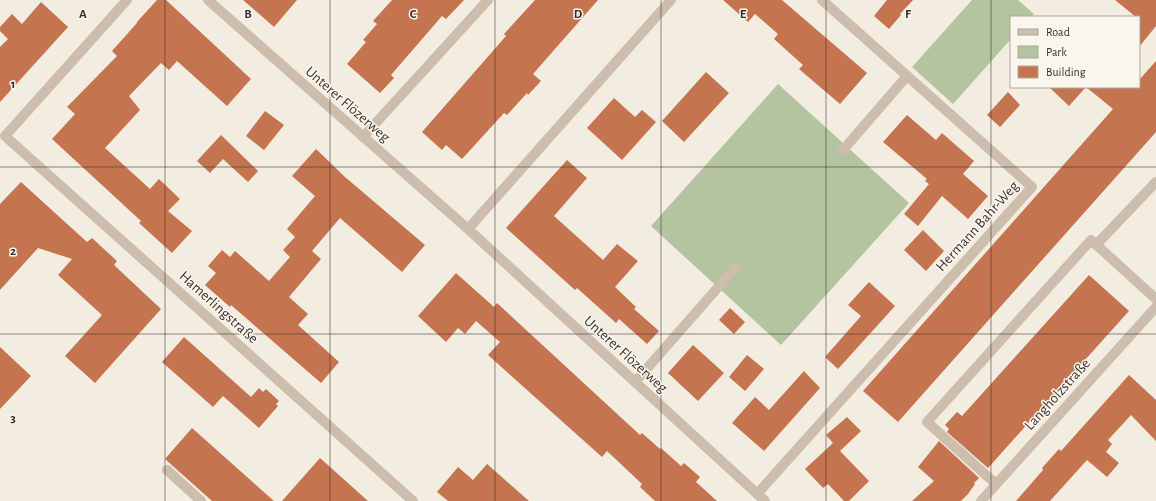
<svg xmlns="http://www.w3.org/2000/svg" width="1156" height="501" viewBox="0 0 1156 501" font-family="'Alegreya Sans',sans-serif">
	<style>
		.green { fill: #b4c3a0 }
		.building { fill: #c4744e }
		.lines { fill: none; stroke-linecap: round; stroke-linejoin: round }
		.service { stroke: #ccbdac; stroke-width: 10 }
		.minor { stroke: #ccbdac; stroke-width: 10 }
		.grid { fill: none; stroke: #3a312b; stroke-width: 1; stroke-opacity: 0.55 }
		.labels { text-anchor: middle; stroke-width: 3; stroke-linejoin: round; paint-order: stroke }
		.street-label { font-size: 15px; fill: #3a312b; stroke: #faf6ee }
		.grid-label { font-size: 13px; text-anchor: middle; font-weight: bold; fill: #3a312b; stroke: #faf6ee; stroke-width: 3; stroke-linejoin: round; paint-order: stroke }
	</style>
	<rect width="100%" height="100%" fill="#f3ece1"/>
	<!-- green -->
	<path class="green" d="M972,0H1018L1034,14L1031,17H1011V39L953,104L912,67Z
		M778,84L909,203L781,345L651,226Z"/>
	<!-- building -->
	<path class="building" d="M157,0H166L251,79L227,106L177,61L169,70L161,63L129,96L140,110L105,148L150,189L159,179L180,199L168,211L192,231L172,253L139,223L141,221L52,139L75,114L67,107L117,56L112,51L137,23V22Z
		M243,0H297L274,27Z
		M392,0H464L446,19L442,16L391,75L394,78L380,93L347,64L366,42L363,40L377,24L373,21Z
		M535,0H598L533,74L541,81L528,95L527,93L507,115L504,113L462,159L446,145L442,150L422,132L506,36L504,34Z
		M723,0H782L867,73L840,104L799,69L803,65L774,39L778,34L755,14L748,22Z
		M887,0H913L900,14L901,15L889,29L874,16Z
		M1115,0H1156V26L1139,47V17H1136Z
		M41,2L68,27L0,102V47L8,39L0,31V27L12,14L22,24Z
		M1156,61V132L898,422L863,391L1113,109L1086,87H1139V80Z
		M706,72L729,93L684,142L662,121Z
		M1049,87H1086L1069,106Z
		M1008,92L1020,105L1000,127L987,115Z
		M614,98L635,117L642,110L656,122L622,160L587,128Z
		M265,111L284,125L264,150L246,136Z
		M907,115L936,140L942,133L974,161L963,174L988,196L968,219L942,196L918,226L904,214L929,184L925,181L927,179L883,142Z
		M221,135L258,171L248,182L223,159L210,173L197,161Z
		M316,149L345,177L425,245L402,272L340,218L312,251L321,259L289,297L308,314L298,325L339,362L321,383L231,305L230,307L205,285L216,273L208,266L222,250L230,257L235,251L269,281L290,257L283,250L295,237L287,229L315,196L292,176Z
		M567,160L587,178L554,216L603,260L617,244L638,261L615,287L636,307L634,309L659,331L647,344L619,319L616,323L577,288L575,290L506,228Z
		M21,182L87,242L92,238L117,261L114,265L161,309L95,383L65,356L102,315L58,275L72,259L38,248L0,290V204Z
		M923,230L944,251L926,271L904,250Z
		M456,273L494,307L497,303L640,435L642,433L660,449L661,448L681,466L684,463L700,477L696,482L717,501H655L640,487L642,484L607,451L602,457L488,355L500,342L476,321L465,334L458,328L446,342L418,316Z
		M1089,275L1129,311L988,468L947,432L949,429L945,425L957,412L962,416Z
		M869,282L895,306L838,369L825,357L861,316L848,305Z
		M730,308L745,322L734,334L719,320Z
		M184,337L251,397L259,388L263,392L266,389L279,401L276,404L278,406L259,428L223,396L213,407L162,362Z
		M693,345L724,373L698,401L668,373Z
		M0,347L31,376L0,409Z
		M747,355L764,369L745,391L729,377Z
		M804,371L820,388L764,451L732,423L755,397L769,410Z
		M1129,375L1156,400V441L1131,415L1108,440L1112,444L1106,452L1119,463L1107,477L1087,460L1050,501H1016L1043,470L1042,468L1059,449L1061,451Z
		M847,417L861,431L840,451L869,481L849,501H844L828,484L823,488L805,469L833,443L826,435Z
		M192,428L274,501H212L165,459Z
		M939,441L979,478L974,483L975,484L968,494L961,501H912L934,481L918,467Z
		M320,458L368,501H282Z
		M487,464L529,501H448L437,492L458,467L473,480Z"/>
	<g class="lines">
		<!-- service -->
		<path class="service" d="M363,137L488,0
			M843,150L907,76
			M1096,245L1156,182
			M635,382L735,268
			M167,470L201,501
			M996,484L927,422L1091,240L1156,299"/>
		<!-- minor -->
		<path class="minor" d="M127,0L5,136L413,501
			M208,0L468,229L765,501
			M468,229L671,0
			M757,494L1032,187L822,0
			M981,501L1156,307"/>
	</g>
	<!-- grid -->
	<path class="grid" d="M165,0V501M330,0V501M495,0V501M661,0V501M826,0V501M991,0V501M0,167H1156M0,334H1156"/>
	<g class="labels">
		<!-- street labels -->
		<g class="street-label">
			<text transform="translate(348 104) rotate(41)" y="5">Unterer Flözerweg</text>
			<text transform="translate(977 226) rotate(-48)" y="5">Hermann Bahr-Weg</text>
			<text transform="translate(219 307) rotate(42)" y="5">Hamerlingstraße</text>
			<text transform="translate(626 354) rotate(42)" y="5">Unterer Flözerweg</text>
			<text transform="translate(1057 394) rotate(-48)" y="5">Langholzstraße</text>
		</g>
	</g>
	<g class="grid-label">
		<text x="83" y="18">A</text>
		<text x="248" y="18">B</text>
		<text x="413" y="18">C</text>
		<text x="578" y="18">D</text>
		<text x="743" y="18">E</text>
		<text x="908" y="18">F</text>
		<text x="13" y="88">1</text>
		<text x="13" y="255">2</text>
		<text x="13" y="422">3</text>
	</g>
	<!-- legend -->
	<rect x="1010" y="16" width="130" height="72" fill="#faf6ee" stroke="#ada7a0"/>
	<rect x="1018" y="29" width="20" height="6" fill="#ccbdac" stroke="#ada7a0"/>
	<text x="1046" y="36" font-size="12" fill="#3a312b">Road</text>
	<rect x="1018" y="46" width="20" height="12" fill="#b4c3a0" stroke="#ada7a0"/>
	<text x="1046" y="56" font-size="12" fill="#3a312b">Park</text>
	<rect x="1018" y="66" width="20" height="12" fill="#c4744e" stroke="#ada7a0"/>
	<text x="1046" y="76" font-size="12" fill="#3a312b">Building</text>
</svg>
